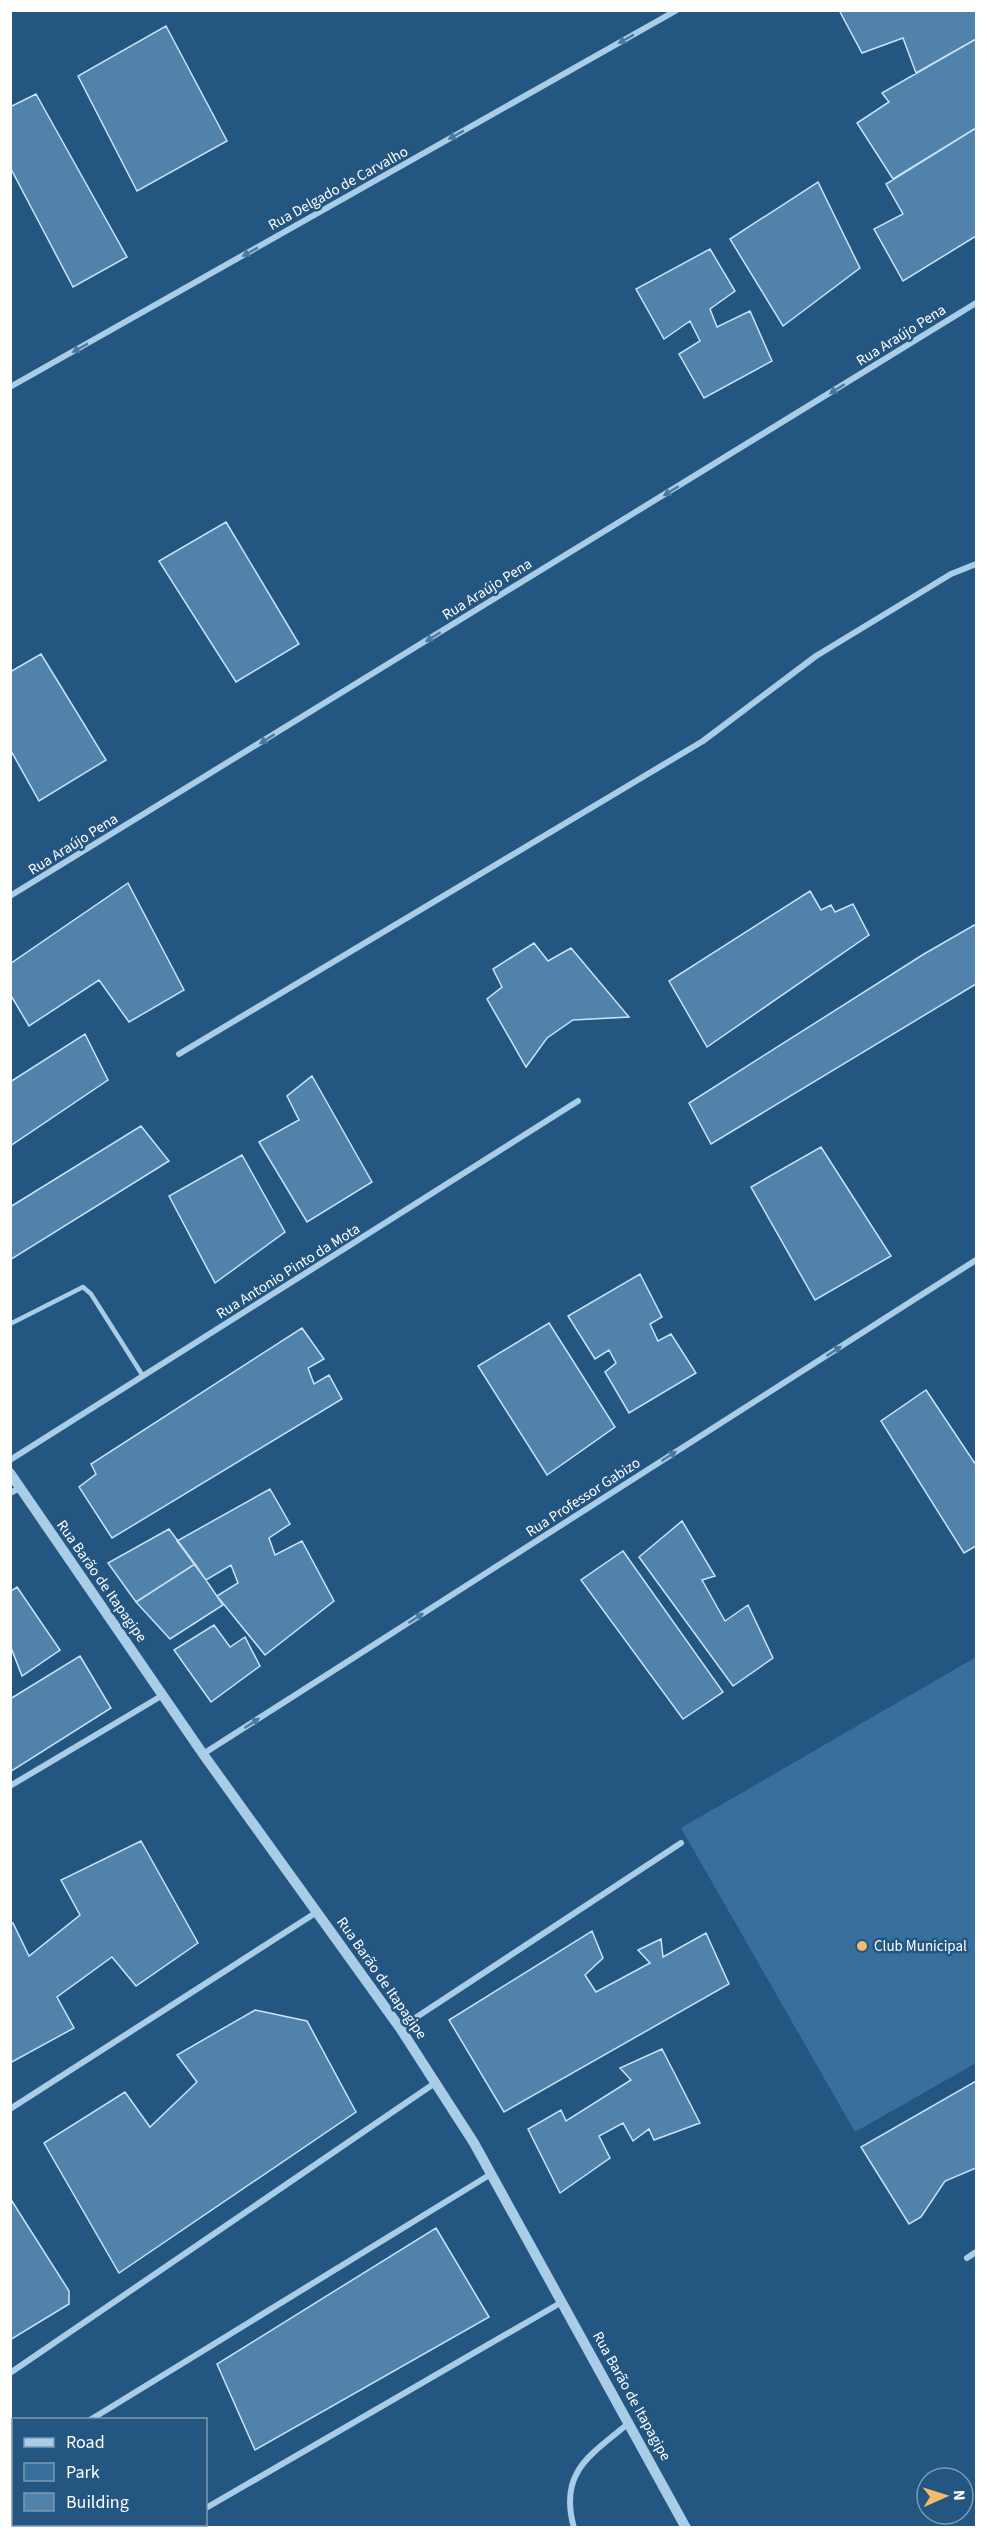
<svg xmlns="http://www.w3.org/2000/svg" width="987" height="2538" viewBox="0 0 987 2538" font-family="'Source Sans 3',sans-serif">
	<style>
		.green { fill: #37709d }
		.building { fill: #5082ab; stroke: #cce3f5; stroke-width: 1.5 }
		.lines { fill: none; stroke-linecap: round; stroke-linejoin: round }
		.service { stroke: #a9cce7; stroke-width: 4.5 }
		.minor { stroke: #a9cce7; stroke-width: 6 }
		.tertiary { stroke: #a9cce7; stroke-width: 10 }
		.oneway { fill: #4b799f }
		.poi-dot { fill: #f2bc6c; stroke: #235680; stroke-width: 2 }
		.labels { text-anchor: middle; stroke-width: 5; stroke-linejoin: round; paint-order: stroke }
		.street-label { font-size: 15px; fill: #fff; stroke: #235680 }
		.poi-label { font-size: 15px; fill: #fff; stroke: #235680; text-anchor: start }
	</style>
	<rect width="100%" height="100%" fill="#235680"/>
	<!-- green -->
	<path class="green" d="M976,1657V2063L855,2132L681,1828Z"/>
	<!-- building -->
	<path class="building" d="M839,10H976V39L916,73L903,38L862,53Z
		M166,26L227,141L137,191L78,76Z
		M976,39V128L893,179L857,123L889,102L882,93Z
		M36,94L127,257L73,287L10,167V107Z
		M976,128V236L903,281L874,229L903,214L886,184Z
		M818,182L860,268L783,326L730,239Z
		M710,249L735,291L710,309L717,327L750,311L772,361L704,398L679,354L700,341L690,321L664,339L636,289Z
		M226,522L299,644L236,682L159,561Z
		M41,654L106,760L39,801L10,749V672Z
		M128,883L184,990L129,1022L99,980L29,1026L10,994V964Z
		M810,891L821,910L831,905L835,912L853,904L869,935L707,1047L669,981Z
		M976,924V984L711,1144L689,1103L924,954Z
		M534,943L548,961L571,948L629,1017L573,1020L547,1038L526,1067L487,999L502,987L493,969Z
		M85,1034L108,1080L10,1146V1082Z
		M312,1076L372,1182L307,1222L259,1142L299,1120L287,1096Z
		M141,1126L169,1161L10,1260V1207Z
		M821,1147L891,1256L815,1300L751,1187Z
		M242,1155L285,1232L215,1283L169,1196Z
		M640,1274L662,1317L650,1324L658,1341L671,1334L696,1373L629,1413L605,1372L616,1363L609,1350L595,1359L568,1316Z
		M549,1323L615,1427L547,1475L478,1366Z
		M302,1328L324,1359L308,1368L314,1384L329,1375L342,1399L112,1538L79,1487L96,1474L91,1464Z
		M926,1390L976,1465V1546L964,1553L881,1421Z
		M270,1489L290,1524L269,1538L275,1555L302,1541L334,1601L265,1655L217,1596L238,1583L231,1565L206,1580L177,1541Z
		M682,1521L715,1576L702,1580L725,1621L748,1605L773,1658L733,1686L639,1557Z
		M169,1529L195,1564L136,1602L108,1563Z
		M623,1551L723,1692L683,1719L581,1580Z
		M195,1564L223,1605L170,1639L136,1602Z
		M17,1587L60,1650L22,1676L10,1645V1592Z
		M214,1625L230,1647L245,1637L260,1666L211,1702L174,1650Z
		M80,1656L111,1708L10,1772V1699Z
		M141,1841L198,1943L136,1986L112,1957L57,1997L74,2028L10,2063V1925L13,1923L29,1956L80,1915L61,1880Z
		M592,1931L603,1958L585,1975L596,1992L650,1963L638,1950L661,1939L663,1957L706,1933L729,1984L504,2112L449,2020Z
		M255,2010L307,2021L356,2112L119,2273L44,2143L125,2092L150,2127L197,2082L177,2055Z
		M662,2049L700,2123L654,2140L649,2129L633,2141L623,2123L599,2136L610,2158L560,2193L528,2129L561,2110L566,2121L631,2080L620,2068Z
		M976,2081V2168L945,2181L921,2217L909,2224L861,2147Z
		M10,2198L69,2291V2304L10,2340Z
		M436,2228L489,2317L255,2450L217,2364Z"/>
	<g class="lines">
		<!-- service -->
		<path class="service" d="M10,1324L83,1287L91,1294L143,1376"/>
		<!-- minor -->
		<path class="minor" d="M10,387L677,10
			M10,896L976,303
			M179,1054L703,741L816,656L951,574L976,564
			M10,1460L578,1101
			M10,1493L20,1488
			M203,1754L976,1260
			M10,1786L163,1695
			M400,2028L681,1843
			M10,2109L317,1912
			M967,2258L976,2252
			M10,2373L435,2083
			M90,2420L491,2174
			M10,2468L14,2466
			M206,2508L562,2302
			M173,2528L178,2524
			M574,2528C558,2471 591,2455 630,2422"/>
		<!-- tertiary -->
		<path class="tertiary" d="M10,1473L203,1754L400,2028L474,2143L686,2528"/>
	</g>
	<!-- one-way arrows -->
	<defs><path id="oneway-solid" d="M-6-.8H1V-3.2L6.5 0L1 3.2V.8H-6Z" transform="scale(1.5)"/></defs>
	<g class="oneway">
		<use href="#oneway-solid" transform="translate(626 39) rotate(151)"/>
		<use href="#oneway-solid" transform="translate(456 135) rotate(151)"/>
		<use href="#oneway-solid" transform="translate(250 252) rotate(151)"/>
		<use href="#oneway-solid" transform="translate(80 348) rotate(151)"/>
		<use href="#oneway-solid" transform="translate(837 389) rotate(148)"/>
		<use href="#oneway-solid" transform="translate(671 491) rotate(148)"/>
		<use href="#oneway-solid" transform="translate(433 637) rotate(148)"/>
		<use href="#oneway-solid" transform="translate(267 739) rotate(148)"/>
		<use href="#oneway-solid" transform="translate(834 1351) rotate(-33)"/>
		<use href="#oneway-solid" transform="translate(669 1456) rotate(-33)"/>
		<use href="#oneway-solid" transform="translate(416 1618) rotate(-33)"/>
		<use href="#oneway-solid" transform="translate(252 1723) rotate(-33)"/>
	</g>
	<!-- markers -->
	<circle class="poi-dot" cx="862" cy="1946" r="6"/>
	<g class="labels">
		<!-- street labels -->
		<g class="street-label">
			<text transform="translate(338 188) rotate(-29)" y="5">Rua Delgado de Carvalho</text>
			<text transform="translate(901 335) rotate(-32)" y="5">Rua Araújo Pena</text>
			<text transform="translate(487 589) rotate(-32)" y="5">Rua Araújo Pena</text>
			<text transform="translate(73 844) rotate(-32)" y="5">Rua Araújo Pena</text>
			<text transform="translate(288 1271) rotate(-32)" y="5">Rua Antonio Pinto da Mota</text>
			<text transform="translate(583 1497) rotate(-33)" y="5">Rua Professor Gabizo</text>
			<text transform="translate(102 1581) rotate(55)" y="5">Rua Barão de Itapagipe</text>
			<text transform="translate(382 1978) rotate(55)" y="5">Rua Barão de Itapagipe</text>
			<text transform="translate(632 2396) rotate(61)" y="5">Rua Barão de Itapagipe</text>
		</g>
		<!-- poi labels -->
		<g class="poi-label">
			<text x="874" y="1951">Club Municipal</text>
		</g>
	</g>
	<!-- border -->
	<rect width="987" height="2538" fill="none" stroke="#ffffff" stroke-width="24"/>
	<!-- legend -->
	<rect x="12" y="2418" width="195" height="108" fill="#235680" stroke="#7b9ab3" stroke-width="1.5"/>
	<rect x="24" y="2438" width="30" height="9" fill="#a9cce7" stroke="#7b9ab3" stroke-width="1.5"/>
	<text x="66" y="2448" font-size="18" fill="#ffffff">Road</text>
	<rect x="24" y="2463" width="30" height="18" fill="#37709d" stroke="#7b9ab3" stroke-width="1.5"/>
	<text x="66" y="2478" font-size="18" fill="#ffffff">Park</text>
	<rect x="24" y="2493" width="30" height="18" fill="#5082ab" stroke="#7b9ab3" stroke-width="1.5"/>
	<text x="66" y="2508" font-size="18" fill="#ffffff">Building</text>
	<!-- north arrow -->
	<g transform="translate(945 2496) rotate(87)"><circle r="28" fill="#235680" stroke="#7b9ab3" stroke-width="1.5"/>
	<path d="M0-4.5L10 22L0 15L-10 22Z" fill="#f2bc6c"/>
	<text y="-9" font-size="16" font-weight="bold" text-anchor="middle" fill="#ffffff">N</text>
	</g>
</svg>
